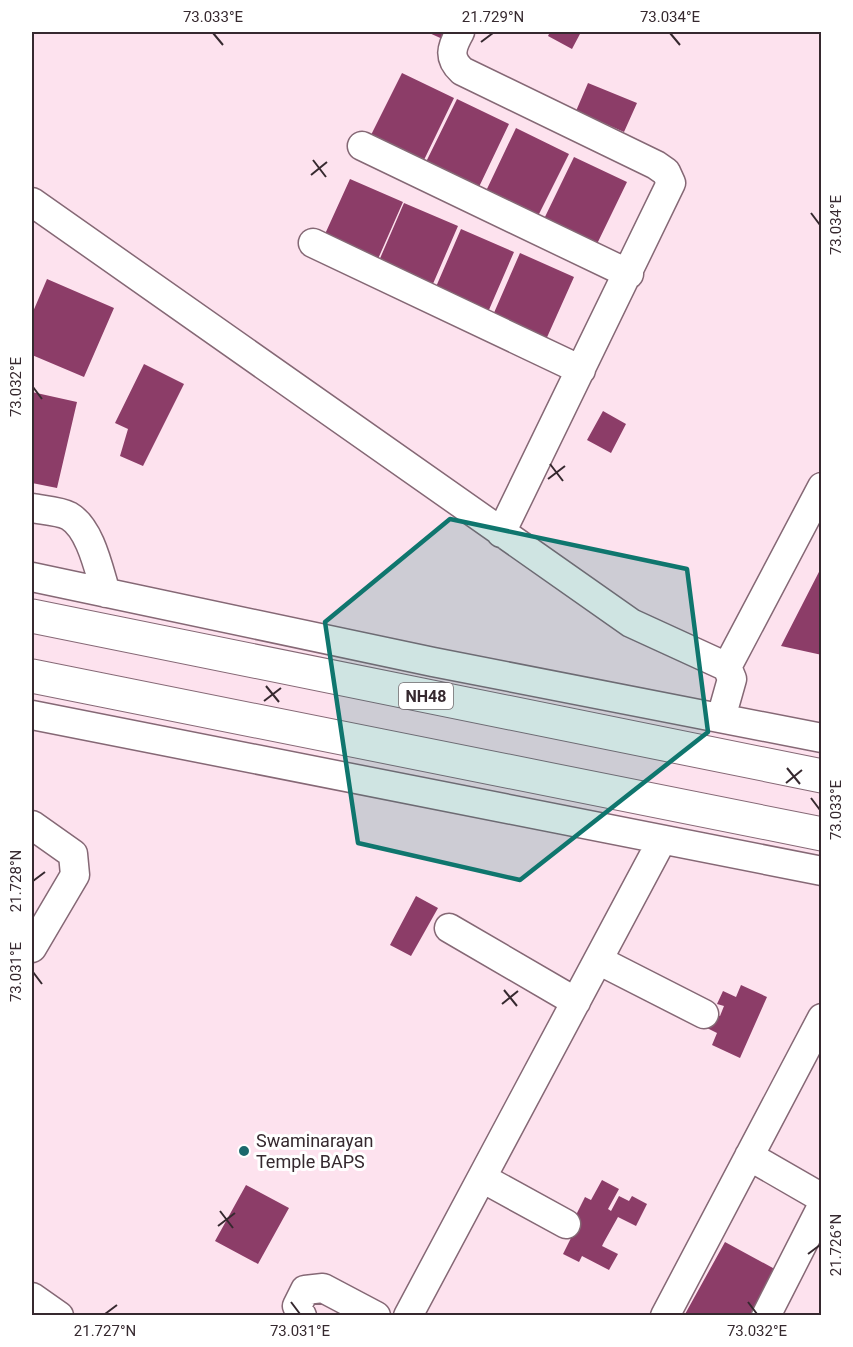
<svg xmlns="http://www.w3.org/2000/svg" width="853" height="1347" viewBox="0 0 853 1347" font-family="Roboto,sans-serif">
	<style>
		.building { fill: #8c3d68 }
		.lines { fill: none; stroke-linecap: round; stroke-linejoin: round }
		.minor-casing { stroke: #856875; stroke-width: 31 }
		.highway-casing { stroke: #856875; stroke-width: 35 }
		.minor { stroke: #fff; stroke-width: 28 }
		.highway { stroke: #fff; stroke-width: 33 }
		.marked { fill: #0f766e; fill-opacity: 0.2; stroke: #0f766e; stroke-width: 4.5; stroke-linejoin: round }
		.ticks { fill: none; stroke: #36292f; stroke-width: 2 }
		.poi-dot { fill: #1b686c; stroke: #fff; stroke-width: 2 }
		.labels { text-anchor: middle; stroke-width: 6; stroke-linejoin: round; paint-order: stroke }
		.shield { fill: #fff; stroke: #72696d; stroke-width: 1.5 }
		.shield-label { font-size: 16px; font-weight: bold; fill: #36292f }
		.poi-label { font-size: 18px; fill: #36292f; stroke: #fff; text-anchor: start }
		.neatline { fill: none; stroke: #36292f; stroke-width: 2 }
		.ticks-label { font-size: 15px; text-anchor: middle; fill: #36292f }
	</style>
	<rect width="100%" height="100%" fill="#fde2ee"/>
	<!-- building -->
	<path class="building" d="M427,32H451L447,41Z
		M550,32H581L572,49L548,36Z
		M402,73L454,98L423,162L370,137Z
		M588,83L637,103L624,132L576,111Z
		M457,99L509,124L478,189L425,164Z
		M516,128L569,154L538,216L486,191Z
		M574,157L627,182L596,246L543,221Z
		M350,179L403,202L374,268L320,245Z
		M404,203L458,226L429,293L375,270Z
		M461,229L514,252L485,319L432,296Z
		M520,253L574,277L544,344L490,322Z
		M47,279L114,308L84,377L32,355V314Z
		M144,364L184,384L143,466L120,456L128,429L115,423Z
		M32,392L77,402L57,488L32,483Z
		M603,411L626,424L611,453L587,440Z
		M822,566V655L781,646Z
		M416,896L438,908L411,956L390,945Z
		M741,985L767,997L740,1058L712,1045L717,1033L707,1028L713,1013L720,1016L724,1006L717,1004L723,991L736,997Z
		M602,1180L619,1189L608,1209L611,1211L619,1196L629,1201L632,1196L647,1204L636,1226L618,1217L604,1242L602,1246L618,1254L609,1270L582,1256L579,1262L563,1254L576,1228L571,1225L585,1197L591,1200Z
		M246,1185L289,1208L258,1264L215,1241Z
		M725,1242L782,1273L759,1316H684Z"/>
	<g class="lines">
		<!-- minor casing -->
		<g class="minor-casing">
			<path id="minor" d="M460,32C451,48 448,58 462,71L656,165L666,172L671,183L501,533
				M362,146L629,274
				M32,202L631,623L727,667L732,679L721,718
				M313,243L581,370
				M32,508C42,510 60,511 69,516C91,529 99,571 106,593
				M32,577L433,662L822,738
				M727,667L822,487
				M32,715L822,871
				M32,825L73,854L75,875L32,948
				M449,928L576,1002
				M598,960L704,1014
				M749,1156L822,1198
				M482,1178L566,1224
				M32,1297L59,1316
				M302,1316L297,1306L305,1290L323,1288L376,1316
				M408,1316L662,840
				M665,1316L822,1018
				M766,1316L822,1206"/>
		</g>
		<!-- highway casing -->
		<g class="highway-casing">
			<path id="highway" d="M32,616L822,776
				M32,676L822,834"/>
		</g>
		<!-- minor -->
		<use href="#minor" class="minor"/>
		<!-- highway -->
		<use href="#highway" class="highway"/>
	</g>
	<!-- marked area -->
	<path class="marked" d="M450,519L687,569L708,732L520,880L358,843L325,622Z"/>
	<!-- ticks -->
	<path class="ticks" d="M213,33L223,45M670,33L680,45M481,42L493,33M313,160L326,177M311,175L327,162M811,213L820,225M33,387L42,399M550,464L563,481M548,479L565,466M266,686L279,702M264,701L281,688M787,768L800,784M786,783L802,770M811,798L820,810M33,881L45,872M33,972L42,984M504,990L517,1006M502,1004L518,991M220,1211L233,1228M218,1226L235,1213M808,1254L820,1245M291,1302L300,1314M748,1302L757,1314M105,1314L117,1305"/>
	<!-- markers -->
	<circle class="poi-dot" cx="244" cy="1151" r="6"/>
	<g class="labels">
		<!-- shield labels -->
		<rect class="shield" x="399" y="683" width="54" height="26" rx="4.5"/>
		<g class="shield-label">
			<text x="426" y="702">NH48</text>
		</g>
		<!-- poi labels -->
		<g class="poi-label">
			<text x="256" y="1147">Swaminarayan<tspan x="256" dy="21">Temple BAPS</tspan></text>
		</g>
	</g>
	<!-- border -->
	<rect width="853" height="1347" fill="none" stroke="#ffffff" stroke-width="66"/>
	<rect x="33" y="33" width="787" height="1281" class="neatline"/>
	<g class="ticks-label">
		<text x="213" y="22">73.033°E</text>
		<text x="493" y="22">21.729°N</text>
		<text x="670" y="22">73.034°E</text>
		<text transform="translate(836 225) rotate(-90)" y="5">73.034°E</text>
		<text transform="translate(16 387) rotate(-90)" y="5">73.032°E</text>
		<text transform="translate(836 810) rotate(-90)" y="5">73.033°E</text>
		<text transform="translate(16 881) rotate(-90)" y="5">21.728°N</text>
		<text transform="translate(16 972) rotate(-90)" y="5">73.031°E</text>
		<text transform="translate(836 1245) rotate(-90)" y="5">21.726°N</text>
		<text x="105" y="1336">21.727°N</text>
		<text x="300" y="1336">73.031°E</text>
		<text x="757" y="1336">73.032°E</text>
	</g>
</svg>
